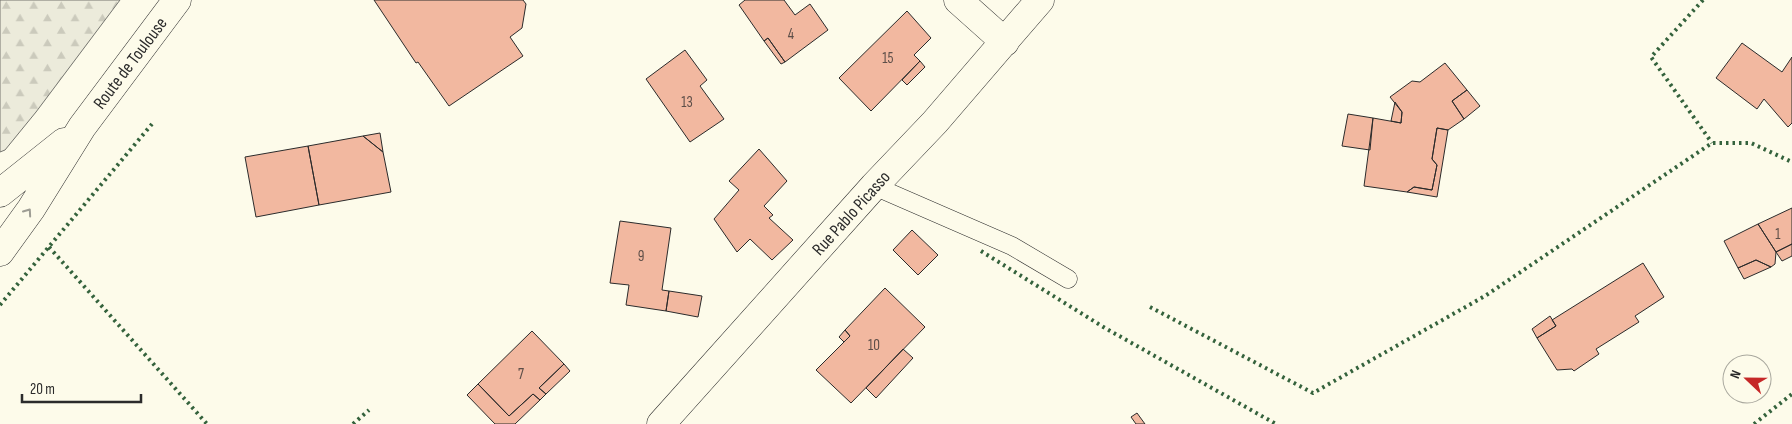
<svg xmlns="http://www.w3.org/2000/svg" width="1792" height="424" viewBox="0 0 1792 424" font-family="'Sofia Sans Condensed',sans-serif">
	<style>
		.forest { fill: url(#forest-firs); stroke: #74746e }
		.building { fill: #f2b8a0; stroke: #2b2b2b }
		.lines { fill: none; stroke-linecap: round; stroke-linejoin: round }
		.lane-casing { stroke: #2b2b2b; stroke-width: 19 }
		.street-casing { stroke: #2b2b2b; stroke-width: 29 }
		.secondary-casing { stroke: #2b2b2b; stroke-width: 29 }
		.lane { stroke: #fdfbea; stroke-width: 18 }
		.street { stroke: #fdfbea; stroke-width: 28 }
		.secondary { stroke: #fdfbea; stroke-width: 28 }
		.hedge { stroke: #34623c; stroke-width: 4; stroke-dasharray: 2.5 4; stroke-linecap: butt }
		.oneway { stroke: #9e9d94 }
		.labels { text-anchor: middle; stroke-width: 4; stroke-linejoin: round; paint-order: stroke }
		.number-label { font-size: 15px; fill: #5d4e48 }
		.street-label { font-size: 18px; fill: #2b2b2b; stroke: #fdfbea }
	</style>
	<defs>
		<pattern id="forest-firs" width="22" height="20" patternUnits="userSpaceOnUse" patternTransform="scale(1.25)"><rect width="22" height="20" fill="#ecebdb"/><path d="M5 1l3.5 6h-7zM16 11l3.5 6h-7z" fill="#cbcabc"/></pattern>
	</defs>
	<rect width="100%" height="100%" fill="#fdfbea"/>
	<!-- forest -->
	<path class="forest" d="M0,0H120L36,112L5,150L0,152Z"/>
	<!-- building -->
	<path class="building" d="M374,0H523L526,4L522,28L510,37L523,56L449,106L418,62L416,63Z
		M745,0H784L795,15L810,4L828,30L785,62L768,38L764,41L739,5Z
		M907,11L931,38L914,55L920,61L871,111L839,78Z
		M768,38L785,62L781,64L764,41Z
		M1742,43L1782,72L1792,57V123L1788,127L1764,99L1757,109L1716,78Z
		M685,50L707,80L700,86L724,119L690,142L646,79Z
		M920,61L925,67L907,85L902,80Z
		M1445,63L1467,90L1452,101L1464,119L1448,130L1437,128L1432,159L1437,165L1432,190L1414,187L1407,192L1364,186L1373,118L1401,123L1402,112L1390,97L1412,81L1420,82Z
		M1467,90L1480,106L1464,119L1452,101Z
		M1395,102L1402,112L1401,123L1391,121Z
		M1348,114L1373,118L1370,150L1342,146Z
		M1437,128L1448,130L1437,197L1407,192L1414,187L1432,190L1437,165L1432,159Z
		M380,133L383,152L363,136Z
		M363,136L383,152L391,192L319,205L308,146Z
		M308,146L319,205L256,217L245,157Z
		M759,149L787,181L764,206L773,215L769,218L793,240L772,260L750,239L737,252L714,219L739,190L729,181Z
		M1792,208V244L1776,252L1758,224Z
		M620,221L671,228L662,290L669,291L666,311L626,305L629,285L610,283Z
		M1758,224L1776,252L1775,264L1771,267L1756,260L1738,268L1724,241Z
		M912,230L938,255L918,275L893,250Z
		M1792,244V256L1782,261L1776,252Z
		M1756,260L1771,267L1744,279L1738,268Z
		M1643,263L1664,297L1635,316L1639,322L1596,349L1599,354L1574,371L1572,369L1557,370L1537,338L1556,326L1552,320Z
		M885,288L925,327L851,403L816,370L850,336L845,330Z
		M669,291L702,296L698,317L666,311Z
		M1550,316L1556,326L1537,338L1532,329Z
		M845,330L850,336L844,342L839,337Z
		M532,331L564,364L539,388L546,394L540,400L533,394L509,416L478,384Z
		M903,349L913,358L876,398L866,388Z
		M564,364L570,371L546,394L539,388Z
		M478,384L509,416L533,394L540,400L515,424H495L467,395Z
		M1137,413L1145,424H1136L1131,417Z"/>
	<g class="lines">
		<!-- lane casing -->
		<g class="lane-casing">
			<path id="lane" d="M874,186L1012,246L1068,279"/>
		</g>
		<!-- street casing -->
		<g class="street-casing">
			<path id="street" d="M958,0L1005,42
				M661,424L874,186L935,122L1040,0"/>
		</g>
		<!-- secondary casing -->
		<g class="secondary-casing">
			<path id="secondary" d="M0,193L64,142
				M0,252L31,209L82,127L177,0"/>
		</g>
		<!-- lane -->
		<use href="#lane" class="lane"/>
		<!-- street -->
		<use href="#street" class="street"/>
		<!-- secondary -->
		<use href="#secondary" class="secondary"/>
		<!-- hedge -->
		<path class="hedge" d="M1703,0L1651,57L1712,143
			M49,247L207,424
			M981,251L1105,328L1276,424
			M0,305L152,124
			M1150,307L1313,393L1485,296L1712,143H1751L1792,162
			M353,424L369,410
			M1754,424L1792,394"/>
	</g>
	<!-- one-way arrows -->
	<defs><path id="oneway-chevron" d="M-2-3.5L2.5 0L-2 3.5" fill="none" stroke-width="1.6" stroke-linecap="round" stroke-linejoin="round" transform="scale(1.25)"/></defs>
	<use class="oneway" href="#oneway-chevron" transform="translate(28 212) rotate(-55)"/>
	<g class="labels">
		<!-- number labels -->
		<g class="number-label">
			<text x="791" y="39">4</text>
			<text x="888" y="63">15</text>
			<text x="687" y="107">13</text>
			<text x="1778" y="239">1</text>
			<text x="641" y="261">9</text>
			<text x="874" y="350">10</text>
			<text x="521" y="379">7</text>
		</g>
		<!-- street labels -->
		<g class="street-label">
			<text transform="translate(130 63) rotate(-53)" y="6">Route de Toulouse</text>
			<text transform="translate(851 213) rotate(-48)" y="6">Rue Pablo Picasso</text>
		</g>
	</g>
	<!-- north arrow -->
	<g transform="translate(1747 379) rotate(292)"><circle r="24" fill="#fdfbea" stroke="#a9a89e"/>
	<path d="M0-4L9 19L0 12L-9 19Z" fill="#c62828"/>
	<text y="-8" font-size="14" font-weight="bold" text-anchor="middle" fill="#2b2b2b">N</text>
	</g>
	<!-- scale -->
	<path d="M22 394v8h119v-8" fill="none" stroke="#2b2b2b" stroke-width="2.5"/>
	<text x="30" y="394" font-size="15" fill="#2b2b2b" stroke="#fdfbea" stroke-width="4" paint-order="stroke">20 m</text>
</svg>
